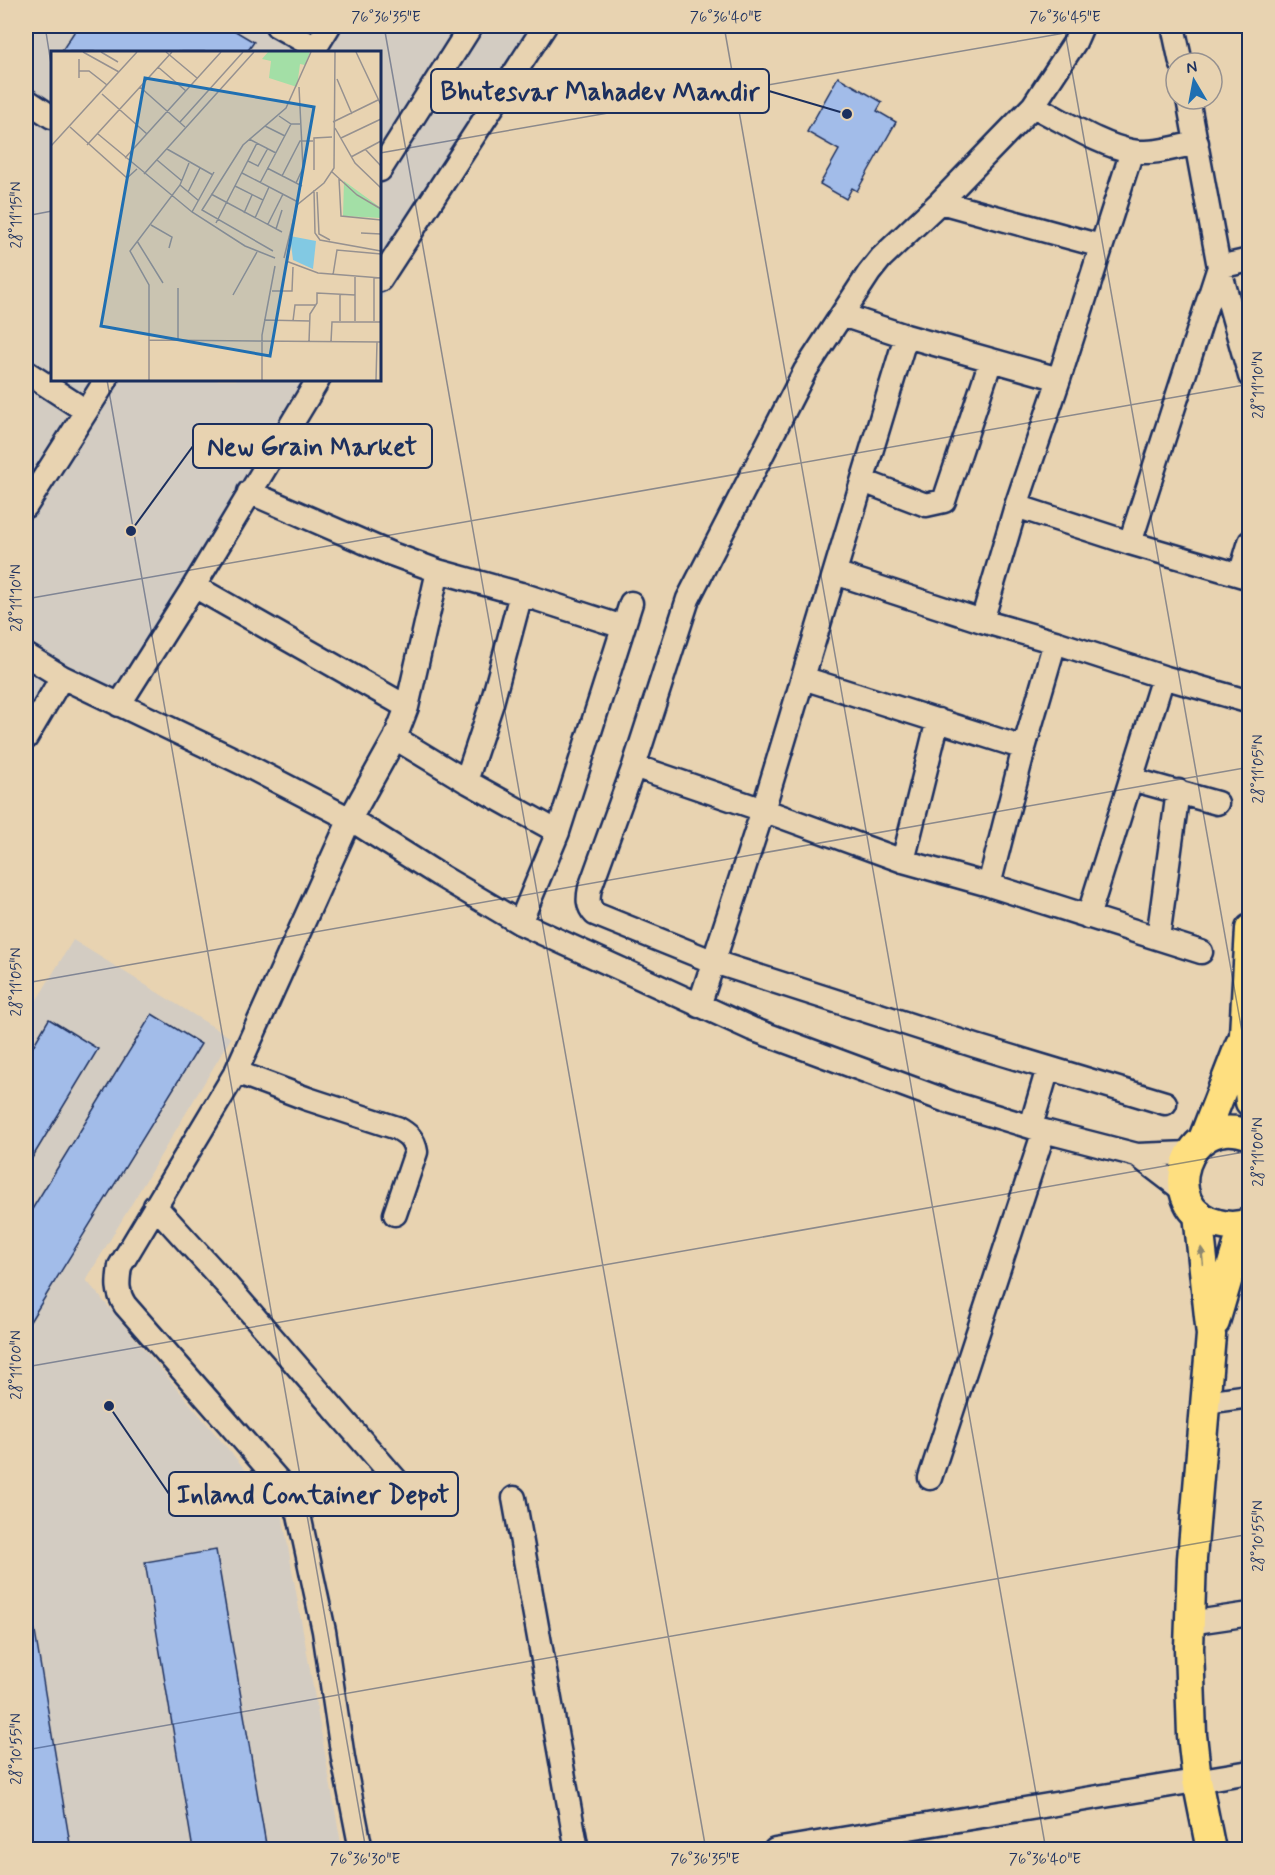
<svg xmlns="http://www.w3.org/2000/svg" width="1275" height="1875" viewBox="0 0 1275 1875" font-family="Mynerve,sans-serif">
	<style>
		.built { fill: #d3ccc2 }
		.building { fill: #a2bce9; stroke: #1b2f5e; stroke-width: 1.5 }
		.lines { fill: none; stroke-linecap: round; stroke-linejoin: round }
		.minor-casing { stroke: #1b2f5e; stroke-width: 27 }
		.major-casing { stroke: #1b2f5e; stroke-width: 33 }
		.minor { stroke: #e8d3b1; stroke-width: 22 }
		.major { stroke: #fedf80; stroke-width: 28 }
		.oneway { fill: #8c876f }
		.ticks { fill: none; stroke: #1b2f5e; stroke-width: 1.5; stroke-opacity: 0.45 }
		.inset-road { fill: none; stroke: #969190; stroke-width: 1.5 }
		.view { fill: #1f6fb2; fill-opacity: 0.15; stroke: #1f6fb2; stroke-width: 3 }
		.inset-edge { fill: none; stroke: #1b2f5e; stroke-width: 3 }
		.leader { fill: none; stroke: #1b2f5e; stroke-width: 2 }
		.callout-dot { fill: #1b2f5e; stroke: #e8d3b1; stroke-width: 2 }
		.callout { fill: #e8d3b1; stroke: #1b2f5e; stroke-width: 2 }
		.callout-label { font-size: 26px; text-anchor: middle; font-weight: bold; fill: #1b2f5e }
		.neatline { fill: none; stroke: #1b2f5e; stroke-width: 2 }
		.ticks-label { font-size: 15px; text-anchor: middle; fill: #1b2f5e }
	</style>
	<rect width="100%" height="100%" fill="#e8d3b1"/>
	<filter id="ink" filterUnits="userSpaceOnUse"><feTurbulence type="fractalNoise" baseFrequency=".0167" numOctaves="2"/><feDisplacementMap in="SourceGraphic" scale="12" xChannelSelector="R" yChannelSelector="G"/><feConvolveMatrix kernelMatrix="1 2 1 2 8 2 1 2 1" color-interpolation-filters="sRGB"/></filter>
	<g filter="url(#ink)">
		<!-- built -->
		<path class="built" d="M26,26H554L380,301V52H52V380H331L137,692L68,682L26,746Z
			M73,940L231,1038L86,1280L282,1513L342,1849H26V1018Z"/>
		<!-- building -->
		<path class="building" d="M78,26H227L254,42L247,52H61Z
			M838,77L882,102L877,111L896,122L857,191L852,188L846,199L820,184L839,150L807,132Z
			M152,1014L201,1044L26,1328V1219Z
			M49,1019L98,1049L26,1168V1058Z
			M216,1550L267,1850H193L145,1562Z
			M33,1620L71,1850H26V1621Z"/>
		<g class="lines">
			<!-- minor casing -->
			<g class="minor-casing">
				<path id="minor" d="M277,26L316,48
					M1082,26L1075,42L1033,106L940,202L881,258L869,273L805,371L688,599L634,766L590,888C588,898 587,906 595,914L714,962L976,1046L1165,1103
					M1173,26L1181,63
					M313,52L329,26
					M1188,99L1219,267L1250,376
					M26,100L52,117
					M1033,106C1062,120 1101,146 1132,151C1153,155 1176,147 1197,143
					M380,170L471,26
					M940,202L1101,246
					M380,280L545,26
					M842,315L906,336L1059,379
					M26,372L86,411
					M863,481L926,505L944,501L991,360
					M249,492L389,553L438,571L521,594L623,627
					M26,506L106,380
					M1016,506L1130,543L1250,578
					M1130,543L1219,267L1250,260
					M835,573L982,621L1055,642L1163,677L1250,702
					M1240,575L1250,542
					M194,586L407,707
					M982,621L1016,506L1059,379L1132,151
					M26,655L62,677L244,764L350,819L439,875L520,923L752,1029L952,1103L1044,1131L1137,1155L1190,1153
					M803,678L1024,748
					M119,705L194,586L318,380
					M26,738L62,677
					M395,738L466,781L558,832
					M634,766L763,810L903,861L989,885L1201,952
					M1131,779L1217,803
					M466,781L492,703L521,594
					M903,861L938,720
					M989,885L1024,748L1055,642
					M1088,917L1163,677
					M520,923L558,832L631,603
					M1158,938L1178,791
					M699,1006L763,810L906,336
					M236,1072L308,1099L397,1128C408,1134 414,1139 416,1152L395,1214
					M1031,1126L1048,1068
					M1137,1155L1184,1191
					M155,1206L225,1283L397,1481
					M1205,1402L1250,1396
					M930,1478L1044,1131
					M514,1498L577,1850
					M1189,1623L1250,1614
					M361,1850L343,1758L324,1631L299,1515L294,1503L285,1488L125,1305C116,1291 118,1281 120,1266L236,1072L350,819L395,738L407,707L438,571
					M775,1850L1250,1772"/>
			</g>
			<!-- major casing -->
			<g class="major-casing">
				<path id="major" d="M1250,929L1244,1034L1250,1102
					M1250,1135C1185,1109 1155,1210 1218,1224C1229,1227 1239,1227 1250,1222
					M1203,1139L1240,1044
					M1198,1214L1211,1335L1192,1559L1189,1648L1192,1735L1197,1780L1211,1850
					M1215,1322L1244,1224"/>
			</g>
			<!-- minor -->
			<use href="#minor" class="minor"/>
			<!-- major -->
			<use href="#major" class="major"/>
		</g>
		<!-- one-way arrows -->
		<defs><path id="oneway-solid" d="M-6-.8H1V-3.2L6.5 0L1 3.2V.8H-6Z" transform="scale(1.5)"/></defs>
		<use class="oneway" href="#oneway-solid" transform="translate(1202 1256) rotate(-96)"/>
	</g>
	<!-- ticks -->
	<path class="ticks" d="M45,26L52,70M384,26L706,1850M724,26L1046,1850M1064,26L1250,1077M380,153L1105,26M26,216L52,211M107,380L366,1850M26,599L1250,384M26,983L1250,767M26,1367L1250,1151M26,1750L1250,1534M26,1845V1850"/>
	<!-- overview -->
	<g transform="translate(51 51)">
		<rect width="330" height="330" fill="#e8d3b1"/>
		<path d="M217,1H259L254,14L249,13L246,36L218,27L220,10L211,8ZM293,130L330,157V167L292,165Z" fill="#a3dfa6"/>
		<path d="M239,185L265,190L262,218L242,209Z" fill="#82c9e3"/>
		<path class="inset-road" d="M32,1L68,21M50,1L67,11M115,1L146,27M305,1L330,54M28,8V27M107,16L135,40M28,20H38L56,34M286,28L301,63M89,36L134,76M51,43L96,83M228,65L240,73H249M129,71L192,1M282,71L327,49M214,75L234,85M19,76L76,127L86,118M284,77L304,112L330,137M47,83L141,161L194,195L224,207M290,87L330,68M198,88L225,102M36,94L121,1M0,95L86,1M116,98L162,124M314,98L330,115M300,106L330,90M74,107L170,1M106,109L131,130M197,110L207,115L217,97M216,117L251,135M263,119V87L281,86M280,120L306,144L330,158M191,122L247,151M93,123L203,1M231,125L249,90H262M288,128L290,165L330,169M209,132L240,73M245,132L252,117L248,36M129,134L148,150M184,135L212,149M263,139L264,182L269,189L330,200M137,141L149,117M266,141L268,183L279,189M160,143L231,181M141,161L163,121M193,162L201,144M204,167L218,136M165,172L206,92M217,173L232,143M100,174L121,186L118,197M225,178L231,159M310,182L330,183M86,190L112,232M222,200L151,159L192,94L235,57L260,1M233,207L246,154L273,132L283,117L284,1M235,210L267,222L330,227M282,224L286,199L330,203M304,225V270M323,227V270M127,237V289M221,240H241L242,216M182,244L206,201M213,269L259,270M242,270L244,254H264M289,270V243M98,289L330,291M258,291L259,263L266,252V242L304,244M280,291L281,271H330M98,329V234L79,200L129,134L138,112M211,329V284L224,215M325,329L326,291"/>
		<path class="view" d="M94,27L263,56L219,305L50,275Z"/>
		<rect width="330" height="330" class="inset-edge"/>
	</g>
	<!-- callouts -->
	<path class="leader" d="M847 114L769 91M131 531L193 446M109 1406L169 1494"/>
	<g class="callout-dot">
		<circle cx="847" cy="114" r="6"/>
		<circle cx="131" cy="531" r="6"/>
		<circle cx="109" cy="1406" r="6"/>
	</g>
	<g class="callout">
		<rect x="431" y="69" width="338" height="44" rx="6"/>
		<rect x="193" y="424" width="239" height="44" rx="6"/>
		<rect x="169" y="1472" width="289" height="44" rx="6"/>
	</g>
	<g class="callout-label">
		<text x="600" y="100">Bhutesvar Mahadev Mandir</text>
		<text x="312" y="455">New Grain Market</text>
		<text x="313" y="1503">Inland Container Depot</text>
	</g>
	<!-- margin -->
	<rect width="1275" height="1875" fill="none" stroke="#e8d3b1" stroke-width="66"/>
	<!-- north arrow -->
	<g transform="translate(1194 81) rotate(350)"><circle r="28" fill="#e8d3b1" stroke="#969190" stroke-width="1.5"/>
	<path d="M0-4.5L10 22L0 15L-10 22Z" fill="#1f6fb2"/>
	<text y="-9" font-size="16" font-weight="bold" text-anchor="middle" fill="#1b2f5e">N</text>
	</g>
	<rect x="33" y="33" width="1209" height="1809" class="neatline"/>
	<g class="ticks-label">
		<text x="386" y="22">76°36'35"E</text>
		<text x="726" y="22">76°36'40"E</text>
		<text x="1065" y="22">76°36'45"E</text>
		<text transform="translate(16 215) rotate(-90)" y="5">28°11'15"N</text>
		<text transform="translate(1258 385) rotate(-90)" y="5">28°11'10"N</text>
		<text transform="translate(16 598) rotate(-90)" y="5">28°11'10"N</text>
		<text transform="translate(1258 769) rotate(-90)" y="5">28°11'05"N</text>
		<text transform="translate(16 982) rotate(-90)" y="5">28°11'05"N</text>
		<text transform="translate(1258 1152) rotate(-90)" y="5">28°11'00"N</text>
		<text transform="translate(16 1365) rotate(-90)" y="5">28°11'00"N</text>
		<text transform="translate(1258 1536) rotate(-90)" y="5">28°10'55"N</text>
		<text transform="translate(16 1749) rotate(-90)" y="5">28°10'55"N</text>
		<text x="365" y="1864">76°36'30"E</text>
		<text x="705" y="1864">76°36'35"E</text>
		<text x="1045" y="1864">76°36'40"E</text>
	</g>
</svg>
